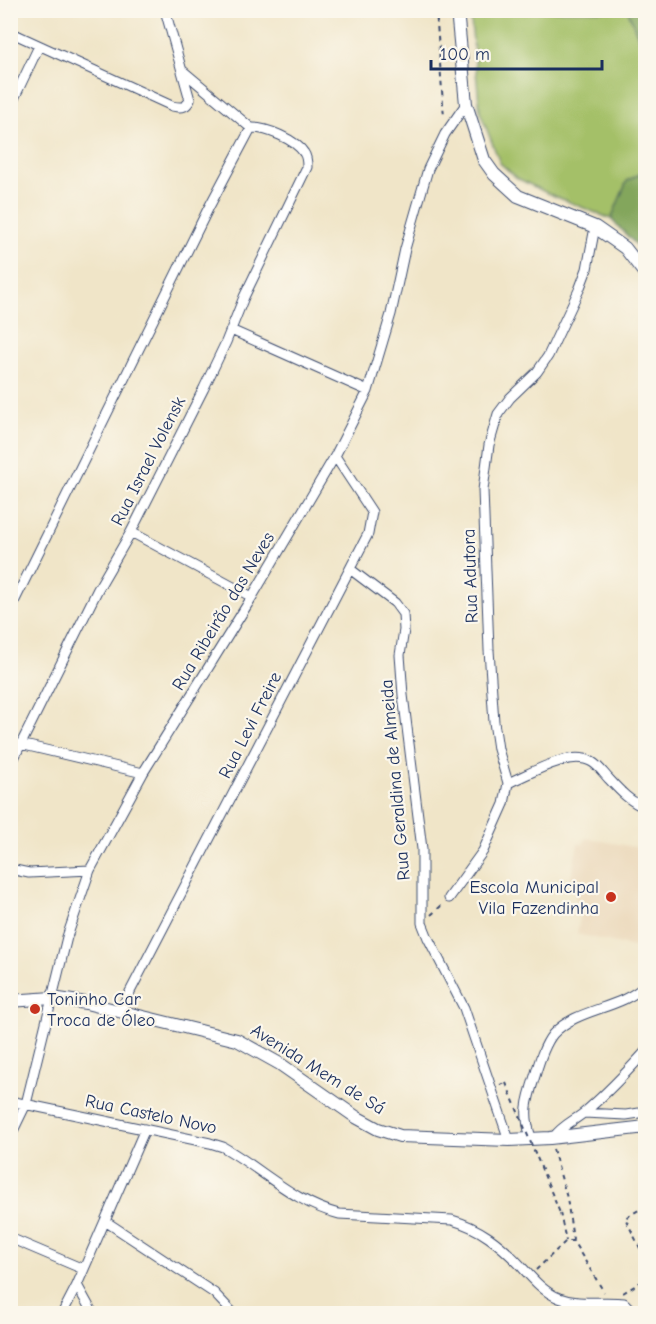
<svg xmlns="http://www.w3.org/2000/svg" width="656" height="1324" viewBox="0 0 656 1324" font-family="'Comic Neue',sans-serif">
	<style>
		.built { fill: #ebd8ba }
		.green { fill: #a4c067; stroke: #607862; stroke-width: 1.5 }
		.forest { fill: #83a65c; stroke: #4f6a5d; stroke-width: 1.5 }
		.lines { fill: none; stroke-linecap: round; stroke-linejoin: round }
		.service-casing { stroke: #3b4a6e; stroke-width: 7 }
		.minor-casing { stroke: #3b4a6e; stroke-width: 11 }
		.tertiary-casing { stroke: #3b4a6e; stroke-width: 14 }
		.path { stroke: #3b4a6e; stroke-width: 2; stroke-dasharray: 4.5 4.5; stroke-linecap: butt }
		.service { stroke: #fff; stroke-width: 4.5 }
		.minor { stroke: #fff; stroke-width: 9 }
		.tertiary { stroke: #fff; stroke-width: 12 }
		.path-bridge { stroke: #3b4a6e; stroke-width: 2; stroke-dasharray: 4.5 4.5; stroke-linecap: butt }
		.poi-dot { fill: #c8321e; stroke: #fbf7ec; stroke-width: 2 }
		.labels { text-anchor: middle; stroke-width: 4.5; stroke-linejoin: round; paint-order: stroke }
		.street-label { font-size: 18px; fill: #1b2f5e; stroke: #fbf7ec }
		.poi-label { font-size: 18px; fill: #1b2f5e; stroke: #fbf7ec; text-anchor: end }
	</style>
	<rect width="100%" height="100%" fill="#fbf7ec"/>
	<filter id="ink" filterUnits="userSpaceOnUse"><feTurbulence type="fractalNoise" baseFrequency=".0167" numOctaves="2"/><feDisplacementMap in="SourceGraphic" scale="12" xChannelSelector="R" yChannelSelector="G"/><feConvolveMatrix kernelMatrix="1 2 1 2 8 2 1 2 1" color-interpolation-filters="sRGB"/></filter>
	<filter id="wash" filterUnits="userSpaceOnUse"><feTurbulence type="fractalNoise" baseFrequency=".008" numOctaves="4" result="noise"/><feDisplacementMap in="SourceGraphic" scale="24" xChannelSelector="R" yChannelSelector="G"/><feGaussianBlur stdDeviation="1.35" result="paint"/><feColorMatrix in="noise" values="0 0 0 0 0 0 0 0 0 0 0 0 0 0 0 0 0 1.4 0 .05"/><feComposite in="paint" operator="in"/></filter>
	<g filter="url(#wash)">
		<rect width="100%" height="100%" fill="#f0e5c8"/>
		<!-- built -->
		<path class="built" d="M586,838L645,849V960L642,949L577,934L581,912L570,882L578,844H583Z"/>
		<!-- green -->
		<path class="green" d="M470,11H628L639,39L645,45V171L627,181L611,219L547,193L517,178L500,163L480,112Z"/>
		<!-- forest -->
		<path class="forest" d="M628,11H645V45L639,39Z
			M645,171V254L611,219L627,181Z"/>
	</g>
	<g filter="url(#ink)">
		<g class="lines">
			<!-- service casing -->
			<g class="service-casing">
				<path id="service" d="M615,1314L616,1302"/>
			</g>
			<!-- minor casing -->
			<g class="minor-casing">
				<path id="minor" d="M10,32L172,106C181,108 186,108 190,100L165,10
					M10,107L39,46
					M231,330L368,391
					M131,532L252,597
					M350,569L395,603L403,614L404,630L400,655L403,695L422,849V923L428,938L464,1008L509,1140
					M10,610L208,209L251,128
					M20,744L143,773
					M10,766L98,589L131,532L204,388L226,342L244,297L307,167C307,162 307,157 304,153C296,140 266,127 251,128L183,71
					M508,783C530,774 570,749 592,762C599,766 604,774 609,779C620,791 630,802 646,808
					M10,869L29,873L90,870
					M449,898L483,851L504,804L508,783L498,749L494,722L489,650L483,490L489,445L498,414L510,398L537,372L548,356L579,290L587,269L595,227
					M120,1011L368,534L372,512L335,456
					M10,1101L210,1143L223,1147C262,1169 295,1203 339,1214L452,1220C480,1228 500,1244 520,1265C531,1277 543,1292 559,1298C580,1306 602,1300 624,1303L628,1307L632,1314
					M584,1113L626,1115L646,1112
					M10,1137L26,1104L67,937L90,870L143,773L252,597L335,456L368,391L391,314L405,249L428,169L445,134L466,104
					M554,1137C562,1125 576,1120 586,1111C608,1092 627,1072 646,1051
					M531,1138C523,1113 527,1101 535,1076C539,1062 544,1045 553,1034C577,1008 619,1010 646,985
					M105,1221L214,1293L234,1314
					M10,1238L83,1269
					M77,1285L93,1314
					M62,1314L77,1285L145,1129"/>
			</g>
			<!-- tertiary casing -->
			<g class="tertiary-casing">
				<path id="tertiary" d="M457,10L466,104L484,160L494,174L518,196L595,227L625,248L646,275
					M10,1001L52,998L86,1003L237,1040L280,1064L356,1117L378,1129L400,1136L509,1140L550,1138L646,1127"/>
			</g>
			<!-- path -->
			<path class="path" d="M436,10L444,117
				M431,915L442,905
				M500,1085L506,1083
				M553,1149L567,1198L573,1240
				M646,1206L625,1218L646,1260
				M560,1213L566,1241
				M536,1270L566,1241H573L604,1292
				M623,1293L646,1279"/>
			<!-- service -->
			<use href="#service" class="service"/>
			<!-- minor -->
			<use href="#minor" class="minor"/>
			<!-- tertiary -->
			<use href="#tertiary" class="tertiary"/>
			<!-- path-bridge -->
			<path class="path-bridge" d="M506,1083L560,1213"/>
		</g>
	</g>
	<!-- markers -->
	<g class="poi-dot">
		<circle cx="611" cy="897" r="6"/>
		<circle cx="35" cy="1009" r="6"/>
	</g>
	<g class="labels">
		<!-- street labels -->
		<g class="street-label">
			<text transform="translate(148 461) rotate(-63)" y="6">Rua Israel Volensk</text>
			<text transform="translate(470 576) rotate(-92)" y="6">Rua Adutora</text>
			<text transform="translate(223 611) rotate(-59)" y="6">Rua Ribeirão das Neves</text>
			<text transform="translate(250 725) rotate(-63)" y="6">Rua Levi Freire</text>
			<text transform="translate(395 780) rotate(-95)" y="6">Rua Geraldina de Almeida</text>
			<text transform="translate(318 1069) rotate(32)" y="6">Avenida Mem de Sá</text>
			<text transform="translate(151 1114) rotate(12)" y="6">Rua Castelo Novo</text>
		</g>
		<!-- poi labels -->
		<g class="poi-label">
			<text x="599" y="893">Escola Municipal<tspan x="599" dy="21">Vila Fazendinha</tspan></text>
			<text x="47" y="1005" text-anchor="start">Toninho Car<tspan x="47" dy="21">Troca de Óleo</tspan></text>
		</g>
	</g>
	<!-- margin -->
	<rect width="656" height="1324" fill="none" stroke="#fbf7ec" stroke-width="36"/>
	<!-- scale -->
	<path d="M431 60v9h171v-9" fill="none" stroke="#1b2f5e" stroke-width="3"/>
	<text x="440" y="60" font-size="18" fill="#1b2f5e" stroke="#fbf7ec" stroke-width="4.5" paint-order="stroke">100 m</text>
</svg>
